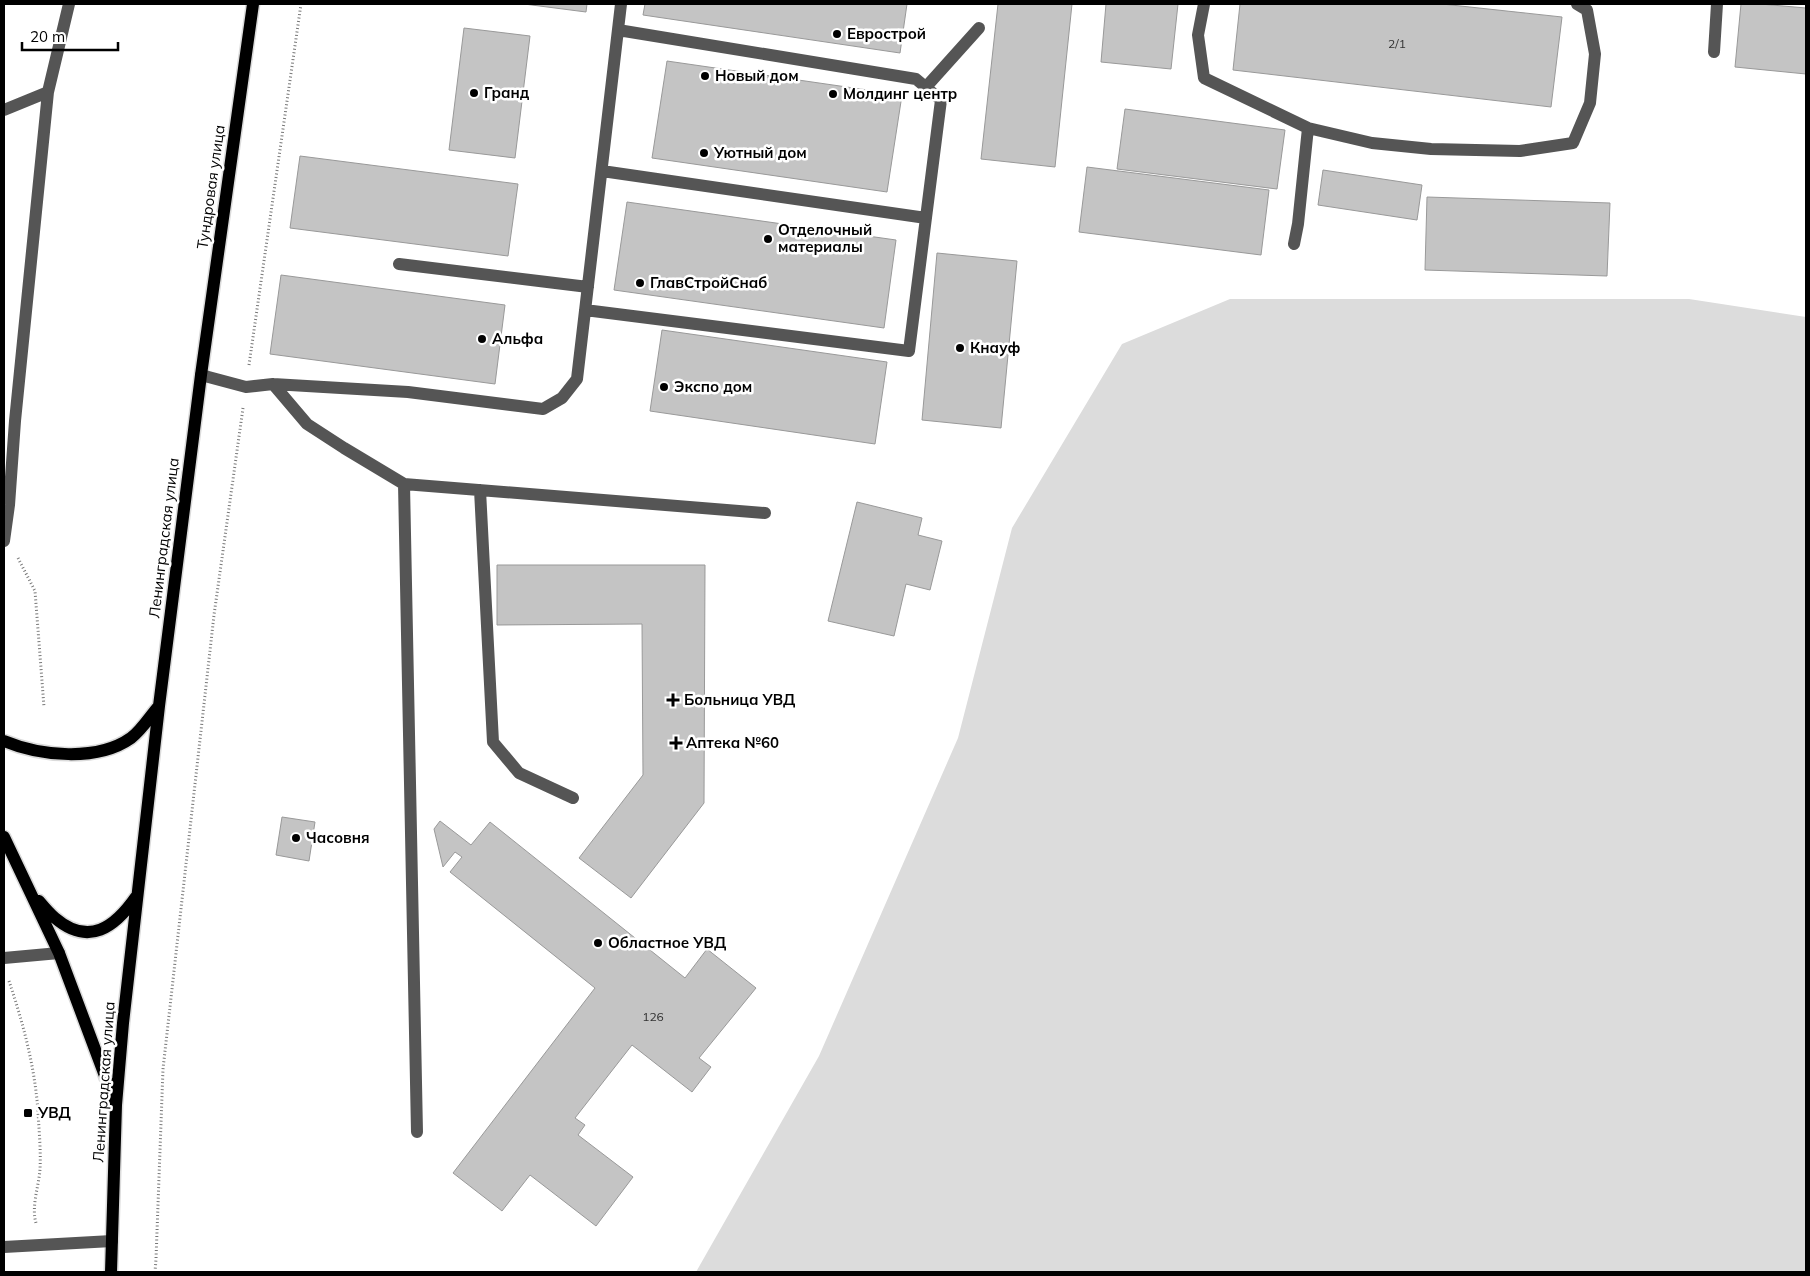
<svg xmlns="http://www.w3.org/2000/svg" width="1810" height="1276" viewBox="0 0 1810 1276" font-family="Mulish,sans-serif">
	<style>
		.green { fill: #dcdcdc }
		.building { fill: #c4c4c4; stroke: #999 }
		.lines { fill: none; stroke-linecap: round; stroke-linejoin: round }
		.major-casing { stroke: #dbdbdb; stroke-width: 15 }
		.path { stroke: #777; stroke-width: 3; stroke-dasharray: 1 2.5; stroke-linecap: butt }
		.minor { stroke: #555; stroke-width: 12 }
		.major { stroke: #000; stroke-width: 12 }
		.poi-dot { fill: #000; stroke: #fff; stroke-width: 2 }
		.labels { text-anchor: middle; stroke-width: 5; stroke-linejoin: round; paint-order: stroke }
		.number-label { font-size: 12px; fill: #313131 }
		.poi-label { font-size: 15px; font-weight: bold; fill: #000; stroke: #fff; text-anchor: start }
		.street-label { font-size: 15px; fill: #000; stroke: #fff }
	</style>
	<rect width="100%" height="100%" fill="#fff"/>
	<!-- green -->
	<path class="green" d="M1230,299H1689L1806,317V1272H696L819,1056L958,738L1012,528L1122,344Z"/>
	<!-- building -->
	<path class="building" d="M524,4H587L586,12Z
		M645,4H907L900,53L643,15Z
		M998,4H1072L1055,167L981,159Z
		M1106,4H1178L1171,69L1101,62Z
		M1240,4H1442L1562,17L1551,107L1233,70Z
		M1741,4H1760L1806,8V74L1735,67Z
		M464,28L530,36L515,158L449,150Z
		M667,61L902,95L887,192L652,158Z
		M1125,109L1285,130L1277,189L1117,169Z
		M300,156L518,184L508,256L290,228Z
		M1087,167L1269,190L1261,255L1079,232Z
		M1323,170L1422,185L1417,220L1318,205Z
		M1427,197L1610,203L1607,276L1425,270Z
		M627,202L896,240L884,328L614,290Z
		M937,253L1017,261L1001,428L922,420Z
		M281,275L505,305L495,384L270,354Z
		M662,330L887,362L875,444L650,411Z
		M857,502L922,518L918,535L942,541L930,590L906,584L894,636L828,621Z
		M497,565H705L704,803L631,898L579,858L643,775L642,624L497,625Z
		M282,817L315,822L309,861L276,855Z
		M440,821L471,845L490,822L685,978L707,949L756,988L699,1058L711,1067L692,1092L632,1045L575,1118L585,1125L578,1135L633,1177L596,1226L530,1175L502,1211L453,1173L595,988L450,872L462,857L455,852L443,867L434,829Z"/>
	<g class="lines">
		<!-- major casing -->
		<g class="major-casing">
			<path id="major" d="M4,741C40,756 97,762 131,738C142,730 150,716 159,706
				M4,837L59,953L114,1100
				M39,901C44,907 49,913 55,918C89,947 115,927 136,897
				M111,1272L116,1105L123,1023L159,706L201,375L253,4"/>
		</g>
		<!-- path -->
		<path class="path" d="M249,365L301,4
			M18,558L35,591L44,707
			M9,981C23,1023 35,1067 38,1112C39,1130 41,1151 40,1169C39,1186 31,1206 36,1223
			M155,1272L156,1259L163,1069L214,615L243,408"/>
		<!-- minor -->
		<path class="minor" d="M1204,4L1198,35L1204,78L1308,128L1372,143L1431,149L1520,151L1573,143L1590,103L1595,54L1587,10L1577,4
			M1714,52L1717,4
			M926,87L979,28
			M4,110L48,92
			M602,171L926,218
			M1294,244L1298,224L1308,128
			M399,264L588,287
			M585,310L909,351L941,100L916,79L618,30
			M201,375L246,387L273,384L408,392L543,409L562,398L577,379L621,4
			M273,384L307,424L344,448L404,484L765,513
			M404,484L417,1132
			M480,490L493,742L519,773L573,798
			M4,541L9,505L15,421L48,92L69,4
			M4,958L59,953
			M4,1247L112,1241"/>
		<!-- major -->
		<use href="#major" class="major"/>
	</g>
	<!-- markers -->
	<g class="poi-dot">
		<circle cx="837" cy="34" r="5"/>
		<circle cx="705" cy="76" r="5"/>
		<circle cx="474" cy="93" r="5"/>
		<circle cx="833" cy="94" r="5"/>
		<circle cx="704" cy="153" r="5"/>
		<circle cx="768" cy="239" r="5"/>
		<circle cx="640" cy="283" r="5"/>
		<circle cx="482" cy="339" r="5"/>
		<circle cx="960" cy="348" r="5"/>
		<circle cx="664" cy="387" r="5"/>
		<path d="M670.5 692.5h5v5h5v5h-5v5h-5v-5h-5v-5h5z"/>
		<path d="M673.5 735.5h5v5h5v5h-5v5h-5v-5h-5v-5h5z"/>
		<circle cx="296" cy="838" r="5"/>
		<circle cx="598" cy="943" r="5"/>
		<rect x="23" y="1108" width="10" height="10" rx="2.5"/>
	</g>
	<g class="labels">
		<!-- number labels -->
		<g class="number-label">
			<text x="1397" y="48">2/1</text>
			<text x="653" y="1021">126</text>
		</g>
		<!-- poi labels -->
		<g class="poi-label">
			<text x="847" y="39">Еврострой</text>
			<text x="715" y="81">Новый дом</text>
			<text x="484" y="98">Гранд</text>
			<text x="843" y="99">Молдинг центр</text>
			<text x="714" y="158">Уютный дом</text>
			<text x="778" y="235">Отделочный<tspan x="778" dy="17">материалы</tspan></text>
			<text x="650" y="288">ГлавСтройСнаб</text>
			<text x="492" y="344">Альфа</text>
			<text x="970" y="353">Кнауф</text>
			<text x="674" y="392">Экспо дом</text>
			<text x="684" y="705">Больница УВД</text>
			<text x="686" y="748">Аптека №60</text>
			<text x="306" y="843">Часовня</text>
			<text x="608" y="948">Областное УВД</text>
			<text x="38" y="1118">УВД</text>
		</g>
		<!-- street labels -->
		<g class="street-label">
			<text transform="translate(211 187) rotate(-82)" y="5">Тундровая улица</text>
			<text transform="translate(164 538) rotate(-83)" y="5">Ленинградская улица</text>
			<text transform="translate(104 1082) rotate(-86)" y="5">Ленинградская улица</text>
		</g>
	</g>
	<!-- border -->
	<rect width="1810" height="1276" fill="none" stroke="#000000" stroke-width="10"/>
	<!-- scale -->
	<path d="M22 42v8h96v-8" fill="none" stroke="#000000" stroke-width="2.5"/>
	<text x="30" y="42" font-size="15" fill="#000000" stroke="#ffffff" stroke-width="4" paint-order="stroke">20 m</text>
</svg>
